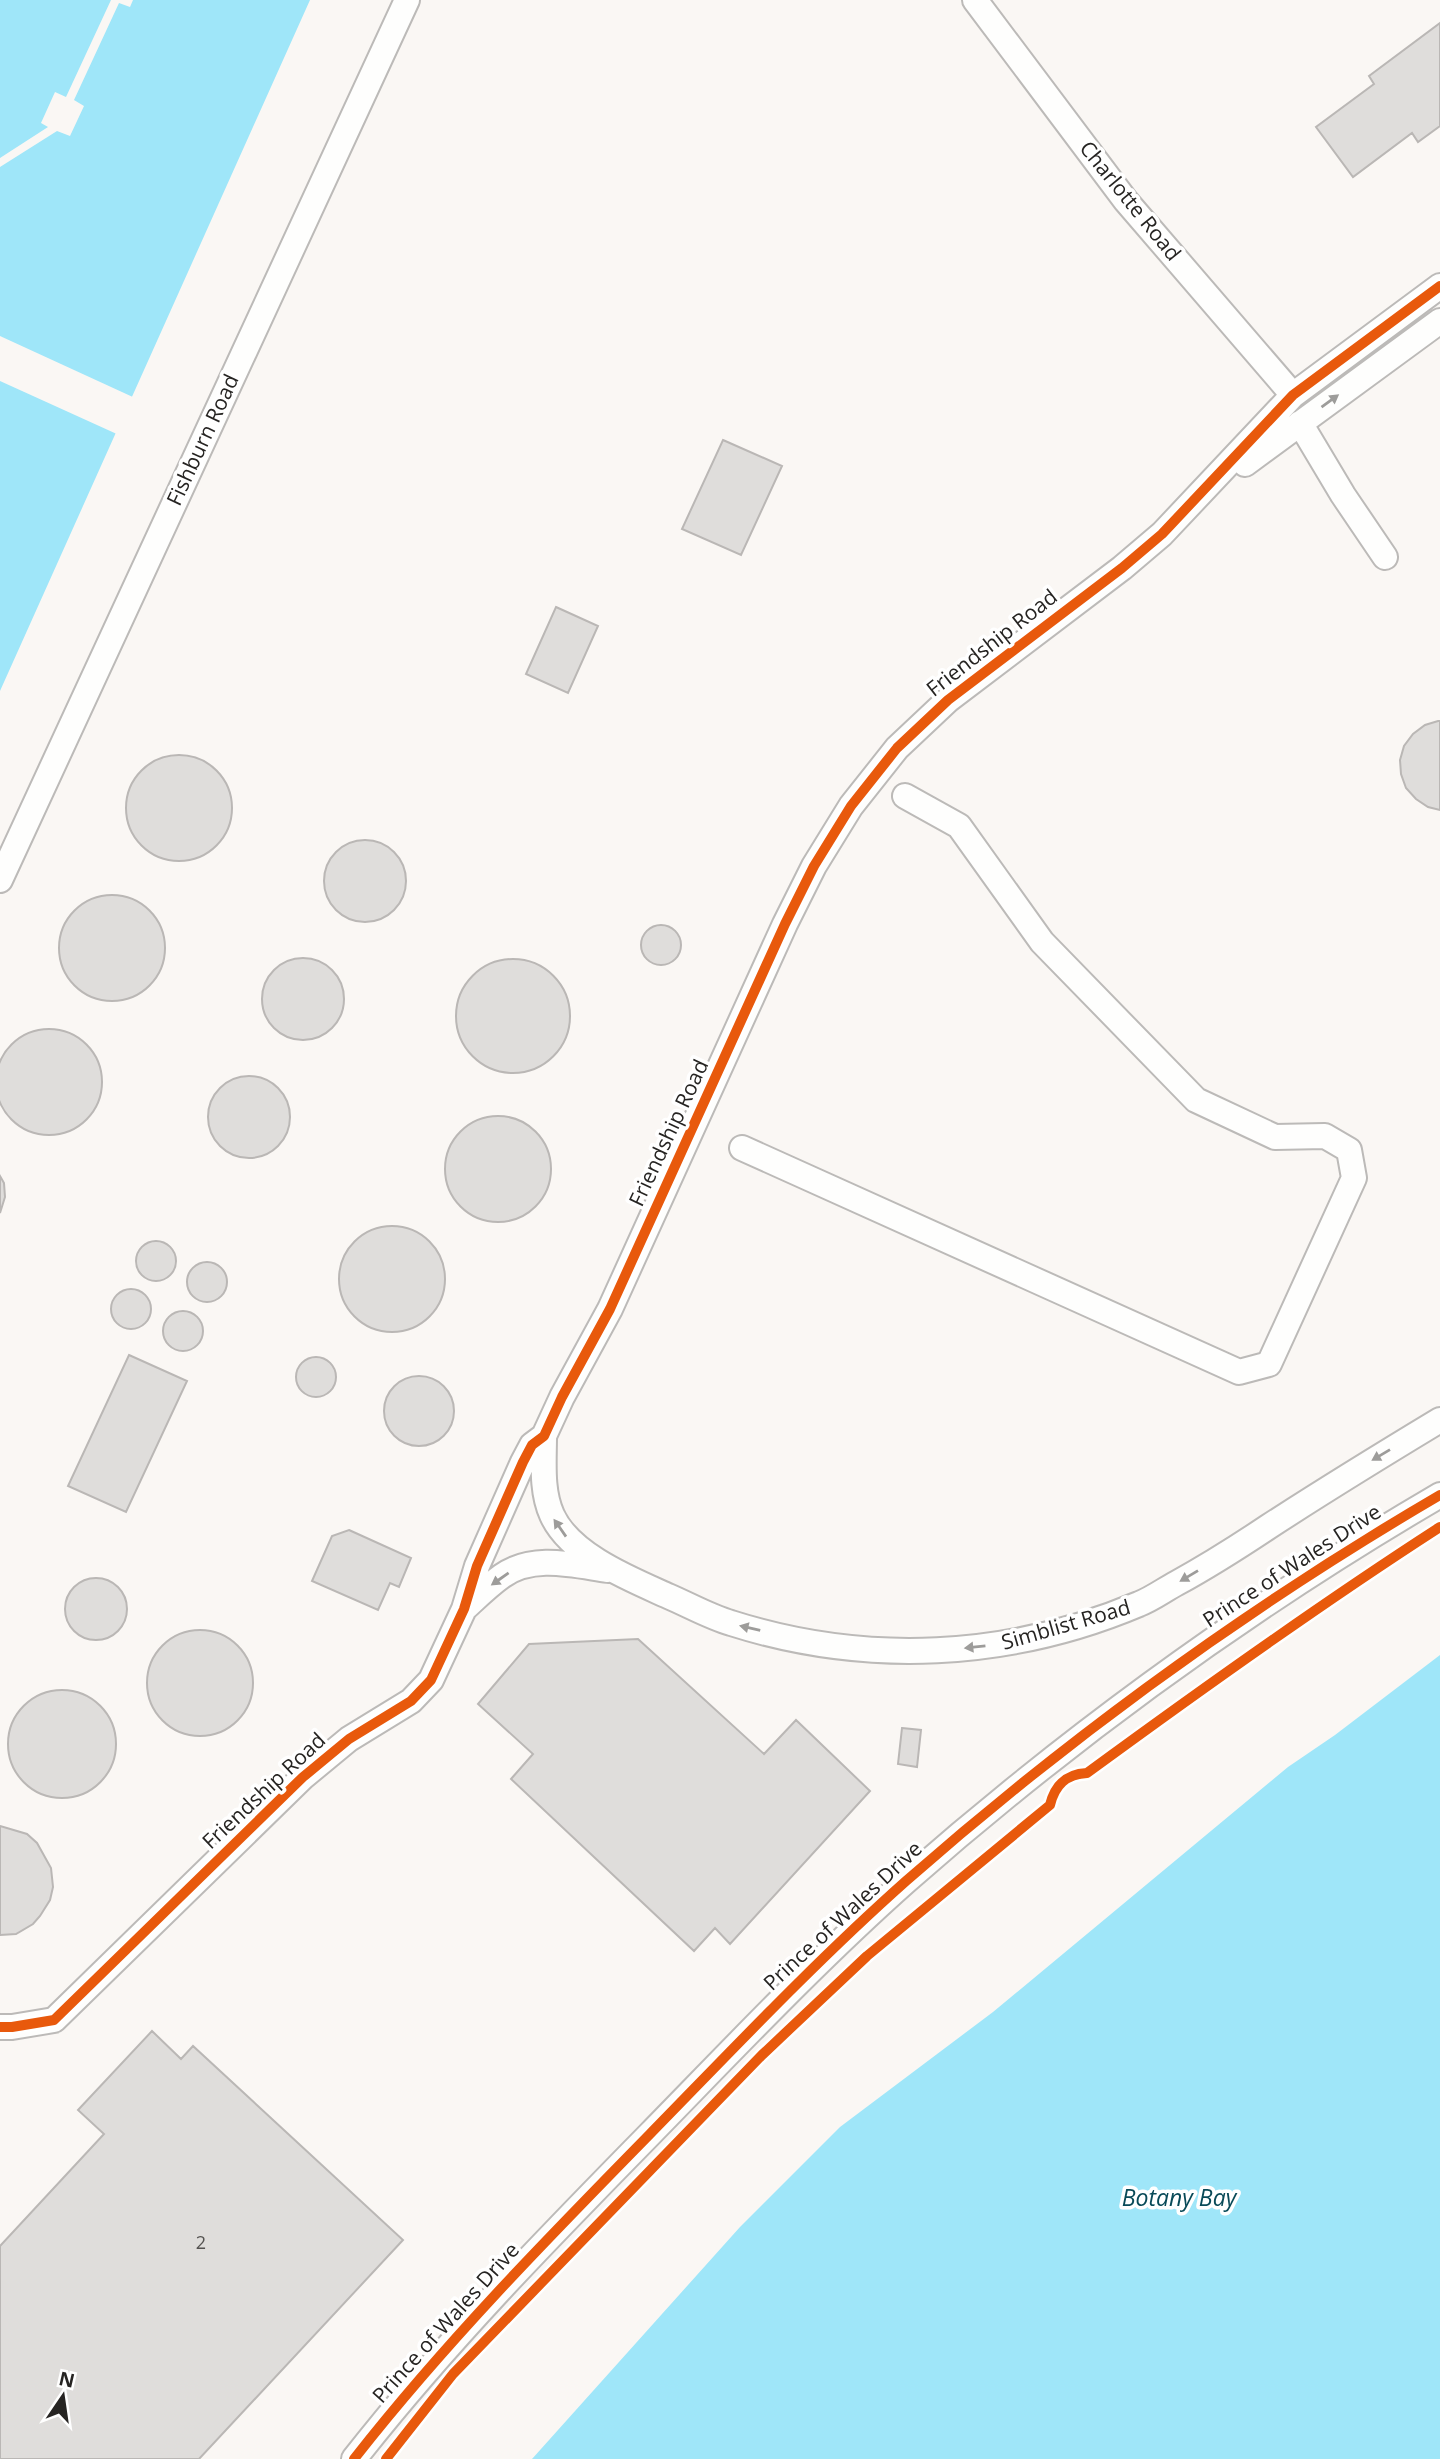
<svg xmlns="http://www.w3.org/2000/svg" width="1440" height="2459" viewBox="0 0 1440 2459" font-family="'Open Sans',sans-serif">
	<style>
		.water { fill: #9fe6f9 }
		.pier { fill: #faf7f4 }
		.building { fill: #dfdddb; stroke: #bab7b5; stroke-width: 2 }
		.lines { fill: none; stroke-linecap: round; stroke-linejoin: round }
		.minor-casing { stroke: #bcbab8; stroke-width: 28 }
		.minor { stroke: #fefefd; stroke-width: 24 }
		.cycleway-casing { stroke: #fff; stroke-width: 15 }
		.cycleway { stroke: #e8590c; stroke-width: 10 }
		.oneway { fill: #9d9c9a }
		.labels { text-anchor: middle; stroke-width: 7; stroke-linejoin: round; paint-order: stroke }
		.number-label { font-size: 18px; fill: #555351 }
		.street-label { font-size: 21px; fill: #262422; stroke: #fff }
		.water-label { font-size: 23px; font-style: italic; fill: #094a58; stroke: #fff }
	</style>
	<rect width="100%" height="100%" fill="#faf7f4"/>
	<!-- water -->
	<path class="water" d="M0,0H310L0,691Z
		M1440,1655V2459H532L740,2227L840,2127L993,2012L1288,1767L1335,1735Z"/>
	<!-- pier -->
	<path class="pier" d="M111,0H133L130,7L119,3L74,100L84,106L70,136L57,131L0,167V158L48,127L41,123L55,92L66,97Z
		M0,336L135,398L119,435L0,381Z"/>
	<!-- building -->
	<path class="building" d="M1440,23V126L1418,142L1412,133L1353,177L1316,127L1374,84L1369,76Z
		M723,440L782,466L741,555L682,529Z
		M556,607L598,626L568,693L526,674Z
		M1438,721H1440V810L1428,807L1416,799L1406,788L1401,774L1400,760L1404,746L1413,734L1425,725Z
		M126 808a53 53 0 1 1 106 0a53 53 0 1 1-106 0Z
		M324 881a41 41 0 1 1 82 0a41 41 0 1 1-82 0Z
		M59 948a53 53 0 1 1 106 0a53 53 0 1 1-106 0Z
		M641 945a20 20 0 1 1 40 0a20 20 0 1 1-40 0Z
		M262 999a41 41 0 1 1 82 0a41 41 0 1 1-82 0Z
		M456 1016a57 57 0 1 1 114 0a57 57 0 1 1-114 0Z
		M-4 1082a53 53 0 1 1 106 0a53 53 0 1 1-106 0Z
		M208 1117a41 41 0 1 1 82 0a41 41 0 1 1-82 0Z
		M445 1169a53 53 0 1 1 106 0a53 53 0 1 1-106 0Z
		M0,1176L4,1183L5,1197L0,1213Z
		M339 1279a53 53 0 1 1 106 0a53 53 0 1 1-106 0Z
		M136 1261a20 20 0 1 1 40 0a20 20 0 1 1-40 0Z
		M187 1282a20 20 0 1 1 40 0a20 20 0 1 1-40 0Z
		M111 1309a20 20 0 1 1 40 0a20 20 0 1 1-40 0Z
		M163 1331a20 20 0 1 1 40 0a20 20 0 1 1-40 0Z
		M129,1355L187,1381L126,1512L68,1486Z
		M296 1377a20 20 0 1 1 40 0a20 20 0 1 1-40 0Z
		M384 1411a35 35 0 1 1 70 0a35 35 0 1 1-70 0Z
		M349,1530L411,1558L399,1587L390,1583L378,1610L312,1581L332,1536Z
		M65 1609a31 31 0 1 1 62 0a31 31 0 1 1-62 0Z
		M147 1683a53 53 0 1 1 106 0a53 53 0 1 1-106 0Z
		M638,1639L764,1754L796,1720L870,1791L730,1944L715,1928L694,1951L511,1779L533,1754L478,1704L529,1644Z
		M8 1744a54 54 0 1 1 108 0a54 54 0 1 1-108 0Z
		M902,1728L921,1730L917,1767L898,1764Z
		M0,1826L27,1834L37,1843L51,1868L53,1887L50,1900L40,1916L33,1924L16,1934L0,1935Z
		M152,2031L181,2059L193,2046L403,2240L199,2459H0V2246L104,2134L78,2110Z"/>
	<g class="lines">
		<!-- minor casing -->
		<g class="minor-casing">
			<path id="minor" d="M975,0L1126,201L1293,395
				M1300,423L1343,495L1385,557
				M1245,464L1440,321
				M0,880L407,0
				M742,1148L1239,1372L1269,1364L1354,1178L1349,1150L1325,1136L1275,1137L1196,1100L1042,942L959,826L905,796
				M544,1436C544,1462 541,1491 552,1515C570,1555 630,1579 668,1596C689,1605 710,1617 731,1623C866,1666 1009,1659 1139,1604C1152,1599 1164,1590 1177,1583C1208,1566 1238,1547 1268,1527C1325,1490 1382,1455 1440,1420
				M464,1609C476,1598 488,1586 502,1576C533,1554 573,1565 608,1570
				M0,2027H12L54,2020L303,1777L349,1739L411,1701L431,1680L464,1609L477,1566L523,1462L532,1445L544,1436L562,1397L610,1309L785,924L814,866L851,806L897,748L948,700L1122,568L1162,534L1293,395L1440,286
				M354,2459C445,2343 547,2239 650,2134C734,2048 816,1961 906,1881C1071,1736 1250,1606 1440,1495"/>
		</g>
		<!-- minor -->
		<use href="#minor" class="minor"/>
		<!-- cycleway casing -->
		<g class="cycleway-casing">
			<path id="cycleway" d="M0,2027H12L54,2020L303,1777L349,1739L411,1701L431,1680L464,1609L477,1566L523,1462L532,1445L544,1436L562,1397L610,1309L785,924L814,866L851,806L897,748L948,700L1122,568L1162,534L1293,395L1440,286
				M354,2459C445,2343 547,2239 650,2134C734,2048 816,1961 906,1881C1071,1736 1250,1606 1440,1495
				M386,2459L453,2374L762,2055L867,1956L1050,1805C1055,1785 1066,1774 1087,1773C1203,1688 1319,1605 1440,1527"/>
		</g>
		<!-- cycleway -->
		<use href="#cycleway" class="cycleway"/>
	</g>
	<!-- one-way arrows -->
	<defs><path id="oneway-solid" d="M-6-.8H1V-3.2L6.5 0L1 3.2V.8H-6Z" transform="scale(1.75)"/></defs>
	<g class="oneway">
		<use href="#oneway-solid" transform="translate(1330 401) rotate(-36)"/>
		<use href="#oneway-solid" transform="translate(1381 1455) rotate(149)"/>
		<use href="#oneway-solid" transform="translate(560 1528) rotate(-125)"/>
		<use href="#oneway-solid" transform="translate(1189 1576) rotate(149)"/>
		<use href="#oneway-solid" transform="translate(500 1579) rotate(145)"/>
		<use href="#oneway-solid" transform="translate(750 1628) rotate(-167)"/>
		<use href="#oneway-solid" transform="translate(975 1647) rotate(174)"/>
	</g>
	<g class="labels">
		<!-- number labels -->
		<g class="number-label">
			<text x="201" y="2249">2</text>
		</g>
		<!-- street labels -->
		<g class="street-label">
			<text transform="translate(1130 201) rotate(51)" y="7">Charlotte Road</text>
			<text transform="translate(203 440) rotate(-65)" y="7">Fishburn Road</text>
			<text transform="translate(992 643) rotate(-38)" y="7">Friendship Road</text>
			<text transform="translate(669 1133) rotate(-65)" y="7">Friendship Road</text>
			<text transform="translate(1292 1566) rotate(-33)" y="7">Prince of Wales Drive</text>
			<text transform="translate(1066 1625) rotate(-16)" y="7">Simblist Road</text>
			<text transform="translate(264 1791) rotate(-43)" y="7">Friendship Road</text>
			<text transform="translate(843 1916) rotate(-43)" y="7">Prince of Wales Drive</text>
			<text transform="translate(446 2323) rotate(-48)" y="7">Prince of Wales Drive</text>
		</g>
		<!-- water labels -->
		<g class="water-label">
			<text x="1179" y="2206">Botany Bay</text>
		</g>
	</g>
	<!-- north arrow -->
	<g transform="translate(63 2396) rotate(13)" stroke="#ffffff" stroke-width="5" paint-order="stroke">
	<path d="M0-5L12 26L0 18L-12 26Z" fill="#262422"/>
	<text y="-10" font-size="19" font-weight="bold" text-anchor="middle" fill="#262422">N</text>
	</g>
</svg>
